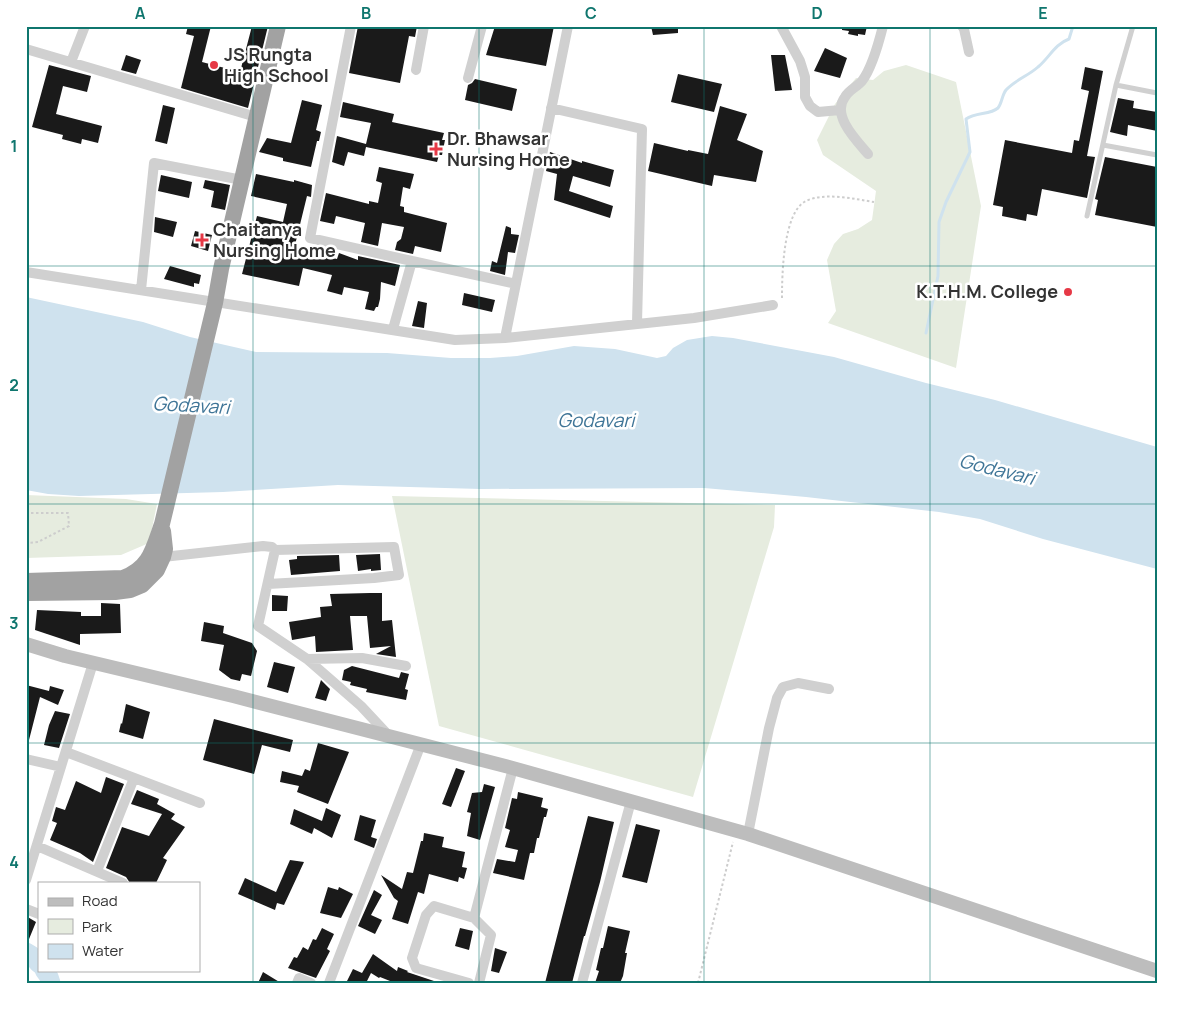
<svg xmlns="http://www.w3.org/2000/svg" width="1183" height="1009" viewBox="0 0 1183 1009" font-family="Manrope,sans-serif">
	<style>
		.green { fill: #e6ecdf }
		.water { fill: #cfe2ee }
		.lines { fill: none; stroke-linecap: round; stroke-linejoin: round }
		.stream { stroke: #cfe2ee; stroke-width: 3 }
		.river { stroke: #cfe2ee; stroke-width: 19 }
		.building { fill: #1a1a1a }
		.path { stroke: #cdcdcd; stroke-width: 2; stroke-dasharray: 2.5 2.5; stroke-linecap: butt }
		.service { stroke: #d0d0d0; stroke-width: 5 }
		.minor { stroke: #d0d0d0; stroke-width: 10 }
		.secondary { stroke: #bdbdbd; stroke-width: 14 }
		.trunk { stroke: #a2a2a2; stroke-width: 16 }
		.grid { fill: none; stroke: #0f766e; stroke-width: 1; stroke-opacity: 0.55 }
		.poi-dot { fill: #e63946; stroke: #fff; stroke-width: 2 }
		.labels { text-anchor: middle; stroke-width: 5; stroke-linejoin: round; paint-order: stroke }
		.poi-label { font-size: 18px; font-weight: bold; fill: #333; stroke: #fff; text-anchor: start }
		.water-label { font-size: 19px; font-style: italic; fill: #3f7597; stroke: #fff }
		.neatline { fill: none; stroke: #0f766e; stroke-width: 2 }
		.grid-label { font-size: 16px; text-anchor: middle; font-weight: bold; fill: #0f766e }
	</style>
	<rect width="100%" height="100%" fill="#fff"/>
	<!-- green -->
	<path class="green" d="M906,65L956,82L981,206L956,368L828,323L836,311L827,260L834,244L843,234L858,229L872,220L876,191L823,155L817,140L835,104L856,78L873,80L884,71Z
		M26,495L126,499L157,504L149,543L121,555L26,558Z
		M392,496L775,505L774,527L693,797L439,726Z"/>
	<!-- water -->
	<path class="water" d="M26,297L143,322L190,337L256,352L387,353L451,358H490L517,356L574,346L615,349L657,358L666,356L673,348L687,340L712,336L733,338L834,357L926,383L995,400L1157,447V569L1043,539L980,519L939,512L806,497L704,488L481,489L338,485L223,492L79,496L48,494L26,490Z"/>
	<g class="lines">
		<!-- stream -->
		<path class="stream" d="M926,333L938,276L939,222L946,202L970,152L966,119C976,112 990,115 998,108C1002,103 1002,95 1006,90C1015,80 1028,76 1038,67C1049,58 1055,44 1069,39L1073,26"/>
		<!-- river -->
		<path class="river" d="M26,952L31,955L39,964
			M44,970L49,977L51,983"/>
	</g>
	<!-- building -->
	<path class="building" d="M188,26H211L202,62L240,72L252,26H268L248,108L181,88L194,36L186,34Z
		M358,26H417L415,37L409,36L400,83L349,73Z
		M495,26H554L546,66L486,55Z
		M651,26H678V33L653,35Z
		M842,26H867L865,35L858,34V36L848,34L849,31L842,30Z
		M825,48L847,58L840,78L814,71Z
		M126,55L141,60L136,74L121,70Z
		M771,55H785L792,90L775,91Z
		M49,65L91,76L87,92L63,86L56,114L102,126L98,143L82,139L81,144L62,139L63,135L32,127Z
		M1085,67L1103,71L1087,156L1095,157L1087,198L1042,189L1037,216L1027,214L1026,221L1002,216L1003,207L993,205L1005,140L1072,153L1074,140L1079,141L1089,91L1081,89Z
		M678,74L722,84L714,112L671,102Z
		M475,79L517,89L512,111L465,100L468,85L472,83Z
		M1118,98L1134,101L1133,108L1157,112V131L1128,125L1127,136L1110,132Z
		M302,100L322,105L316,130L321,132L319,141H317L311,167L283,161V158L259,152L267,138L291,143Z
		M343,102L394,114L392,122L444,133L442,140H445L442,155H439L437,162L366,147L364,156L348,152L344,166L332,162L337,136L366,144L371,123L340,117Z
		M163,105L175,108L167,144L155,141Z
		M720,106L747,114L737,140L763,151L756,182L714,175L712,186L648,171L654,143L688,151V150L708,154Z
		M550,152L582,163V161L614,170L610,187L573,176L569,191L613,206L610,218L554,200L557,174L546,171Z
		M1105,157L1157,167V227L1095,215L1098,200L1095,199Z
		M379,167L414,174L410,189L403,187L400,206L404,207V212L447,223L441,252L415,246L413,254L395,250L397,242L401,239L404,227L382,223L378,246L361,242L365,223L336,216L334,224L320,221L326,193L369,204V201L378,203L382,183L376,181Z
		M256,174L294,182V180L312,185L311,197L307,196L294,249L337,259L339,253L358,260V256L400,265L395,286L381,282L380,299L378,307H376L374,311L365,309L369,292L344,287L342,295L327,291L332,275L303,268L299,286L242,274L257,216L283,222L287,204L251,196Z
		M161,175L192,182L189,198L158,191Z
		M205,180L230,185L225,210L211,207L214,191L203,188Z
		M155,217L177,222L173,237L154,232Z
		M506,226L511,228V234L519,235L515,253L508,252L505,275L490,271L492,261L497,263Z
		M195,231L212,235L208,251L191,246Z
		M170,266L201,275L199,284L194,283V287L164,279Z
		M464,293L495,300L492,312L462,305Z
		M418,301L427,303L424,328L412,326Z
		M380,554L381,570L371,571V569L358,571L356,555Z
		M339,555L340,571L291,575L289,560L297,559V556Z
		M370,593H382V621L392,620L396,657L376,654L391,646L370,648L367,616H350L353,650L316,652L315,636L292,640L289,622L321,617L320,607L332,606L330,594Z
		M272,595L288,596L287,611H272Z
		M101,603L120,604L121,633L80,634V645L35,630L37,610L81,612V616H101Z
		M204,622L224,626L223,633L252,643L257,651L251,676L242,674L240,681L231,679L219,670L224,645L201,641Z
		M274,662L295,667L288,693L267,687Z
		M352,666L399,678L401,672L409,674L405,689L408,690L406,700L366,692L367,689L350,685L351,682L342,680L344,670Z
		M321,680L330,689L326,701L315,698Z
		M26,685L49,691L50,686L64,690L58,705L40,697L29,740H26Z
		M126,704L150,712L143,739L119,732L121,723L122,724Z
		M55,711L70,714L59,748L44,745L49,725Z
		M214,719L293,740L290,752L262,745L254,774L203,760Z
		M318,743L349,752L328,804L297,792L299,786L280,782L282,771L302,776L305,769L310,771Z
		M456,768L465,771L451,807L442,804Z
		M106,777L124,784L93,862L80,853L50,840L57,823L52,821L56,807L65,810L76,781L101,793Z
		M484,784L495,787L480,840L467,836L471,813L467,812L472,793L482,792Z
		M137,790L159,799L157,804L175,814L171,819L185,827L163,858L167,860L156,883H130L126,877L106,868L122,827L149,836L162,814L131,804Z
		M518,792L543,798L541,807L548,809L546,817H544L539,838H537L534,853H530L524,880L493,873L497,859L515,862L518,850L505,847L510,830L505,828L512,798L517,799Z
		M326,808L341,815L332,838L314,828L312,834L290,824L294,809L322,821Z
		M360,815L376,820L371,837L377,839L374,848L354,840Z
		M588,816L614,822L600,882L585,936H584L572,983H545Z
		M636,824L660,830L647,883L622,877Z
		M424,833L444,837L442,847L465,852L462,867L467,868L464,879L459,877L458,882L429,874L424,894L418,892L408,924L392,919L398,901L394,898L381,875L402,889L407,872L413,873L421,841H423Z
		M290,860L304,862L284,905L277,903L275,910L238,894L245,878L276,892Z
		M328,887L338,890L339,887L353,894L341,918L320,913Z
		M374,890L382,895L371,915L382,920L375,934L358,926Z
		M26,916L36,922L27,944H26Z
		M608,926L630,931L625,953H627L623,976L620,983H595L599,971L596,970L601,948H603Z
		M322,928L334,934L327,949L330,951L316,978L288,968L294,957L297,958L303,947L308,950L313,939L316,940Z
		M460,928L473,931L469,950L455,946Z
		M495,948L507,952L499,973L491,971Z
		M373,954L397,971L398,967L408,971L407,972L434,981V983H395L380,977L379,978L371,973L366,983H346L353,969L362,973Z
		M263,972L281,983H258Z"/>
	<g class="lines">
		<!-- path -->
		<path class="path" d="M782,298C782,275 783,212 806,201C824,192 855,199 874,202
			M26,513H68L69,526L38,542L26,543
			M698,983L733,842"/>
		<!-- service -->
		<path class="service" d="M1116,85L1157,93
			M1103,145L1157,155
			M1087,216L1116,85L1133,26"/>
		<!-- minor -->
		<path class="minor" d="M351,26L310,238L412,261
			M781,26L800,61L805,77V97L810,106L818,112L840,110
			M962,26L964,29L969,52
			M26,49L256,117
			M71,62L85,26
			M416,70L424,26
			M468,78L482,26
			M551,108L642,129L637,323
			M868,154C856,140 831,115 845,97C849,90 857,87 862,81C872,68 879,42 883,26
			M26,272L455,340L505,338L568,26
			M141,290L154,163L242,180
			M393,329L412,261L516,284
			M505,338L694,318L773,305
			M163,557L263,546L272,547L275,550L258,626L307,659L361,706L389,736
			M268,584L374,578L399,575L394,547L275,550
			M307,659L362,658L406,666
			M66,752L200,803
			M26,759L61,767
			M748,834L769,728L777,698L783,687L798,683L829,689
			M37,846L123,883
			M97,871L134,778
			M26,880L93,663
			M26,909L39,914
			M474,918L513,768
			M297,983L299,978L311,983
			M329,983L421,744
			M469,983L416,968L412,958L426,915L434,906L474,918L491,935L479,983
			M582,983L631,801"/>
		<!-- secondary -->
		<path class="secondary" d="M26,644L65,656L233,696L509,767L748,834L1157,971"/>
		<!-- trunk -->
		<path class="trunk" d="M26,581L123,578C150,568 153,549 162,524L215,303L221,269L278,26
			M26,593L115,592L130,590L142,585L157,570L163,557L165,549L163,531"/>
	</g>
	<!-- grid -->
	<path class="grid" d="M253,26V983M479,26V983M704,26V983M930,26V983M26,266H1157M26,504H1157M26,743H1157"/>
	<!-- markers -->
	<g class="poi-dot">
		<circle cx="214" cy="65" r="5"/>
		<path d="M433.5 141.5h5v5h5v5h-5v5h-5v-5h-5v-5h5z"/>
		<path d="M199.5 232.5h5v5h5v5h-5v5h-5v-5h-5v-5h5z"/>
		<circle cx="1068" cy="292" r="5"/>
	</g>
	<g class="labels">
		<!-- poi labels -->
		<g class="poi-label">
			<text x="224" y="61">JS Rungta<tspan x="224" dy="21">High School</tspan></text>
			<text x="447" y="145">Dr. Bhawsar<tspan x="447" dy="21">Nursing Home</tspan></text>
			<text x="213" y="236">Chaitanya<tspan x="213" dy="21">Nursing Home</tspan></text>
			<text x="1058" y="298" text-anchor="end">K.T.H.M. College</text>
		</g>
		<!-- water labels -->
		<g class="water-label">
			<text transform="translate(191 405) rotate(3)" y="7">Godavari</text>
			<text x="596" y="427">Godavari</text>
			<text transform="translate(997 469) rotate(14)" y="7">Godavari</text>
		</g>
	</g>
	<!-- border -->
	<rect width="1183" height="1009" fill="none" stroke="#ffffff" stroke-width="55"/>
	<!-- legend -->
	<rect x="38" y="882" width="162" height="90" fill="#ffffff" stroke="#adadad"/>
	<rect x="48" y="898" width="25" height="8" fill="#bdbdbd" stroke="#adadad"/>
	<text x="82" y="906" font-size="15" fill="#333333">Road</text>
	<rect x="48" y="919" width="25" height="15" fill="#e6ecdf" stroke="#adadad"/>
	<text x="82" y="932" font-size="15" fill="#333333">Park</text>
	<rect x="48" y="944" width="25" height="15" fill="#cfe2ee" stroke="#adadad"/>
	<text x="82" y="956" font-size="15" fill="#333333">Water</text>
	<rect x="28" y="28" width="1128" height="954" class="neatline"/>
	<g class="grid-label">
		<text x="140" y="19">A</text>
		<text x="366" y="19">B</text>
		<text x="591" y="19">C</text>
		<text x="817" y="19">D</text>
		<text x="1043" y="19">E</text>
		<text x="14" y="152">1</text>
		<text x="14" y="391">2</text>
		<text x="14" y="629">3</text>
		<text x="14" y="868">4</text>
	</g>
</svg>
